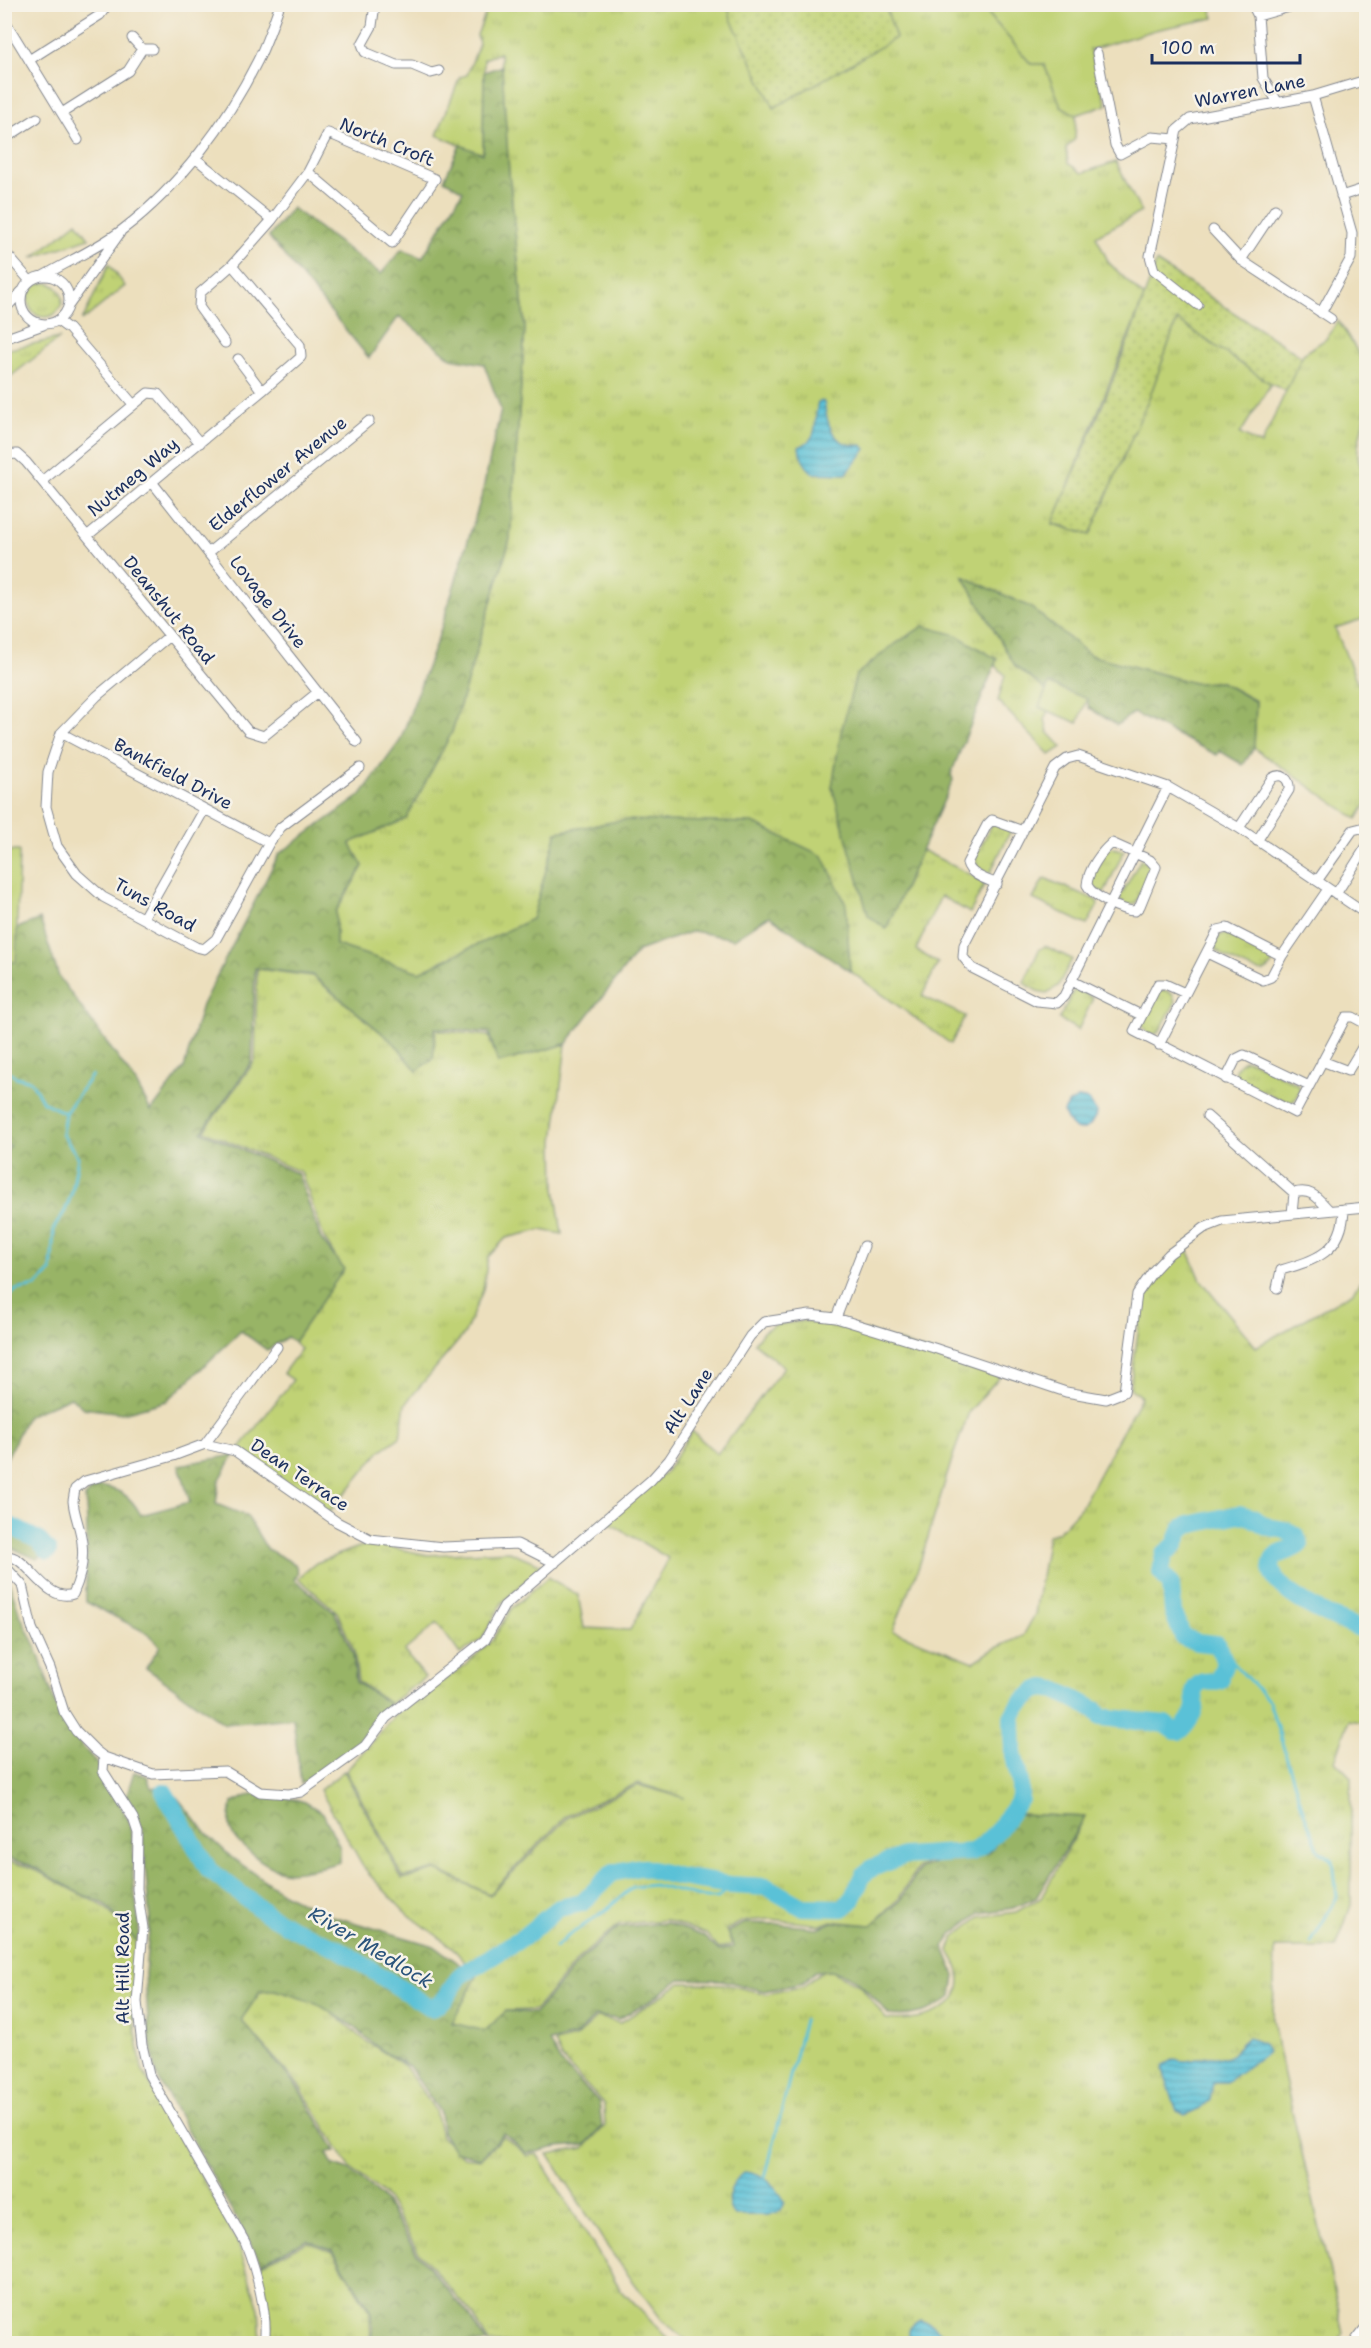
<svg xmlns="http://www.w3.org/2000/svg" width="1371" height="2348" viewBox="0 0 1371 2348" font-family="'Shantell Sans',sans-serif">
	<style>
		.grass { fill: url(#grass-tufts); stroke: #6e806a; stroke-width: 1.5 }
		.forest { fill: url(#forest-crowns); stroke: #5a7262; stroke-width: 1.5 }
		.park { fill: url(#park-dots); stroke: #6e806a; stroke-width: 1.5 }
		.pitch { fill: #c0d275; stroke: #6e806a; stroke-width: 1.5 }
		.water { fill: url(#water-rules); stroke: #3a789a; stroke-width: 1.5 }
		.lines { fill: none; stroke-linecap: round; stroke-linejoin: round }
		.stream { stroke: #5ac1d7; stroke-width: 3 }
		.river { stroke: #5ac1d7; stroke-width: 18 }
		.minor-casing { stroke: #84878e; stroke-width: 11 }
		.secondary-casing { stroke: #84878e; stroke-width: 16 }
		.minor { stroke: #fff; stroke-width: 9 }
		.secondary { stroke: #fff; stroke-width: 14 }
		.labels { text-anchor: middle; stroke-width: 5; stroke-linejoin: round; paint-order: stroke }
		.street-label { font-size: 18px; fill: #1b2f5e; stroke: #f7f3e8 }
		.water-label { font-size: 20px; font-style: italic; fill: #2b547c; stroke: #f7f3e8 }
	</style>
	<defs>
		<pattern id="grass-tufts" width="24" height="20" patternUnits="userSpaceOnUse" patternTransform="scale(1.5)"><rect width="24" height="20" fill="#c0d275"/><path d="M3 7l-1-3M5 7V3M7 7l1-3M15 17l-1-3M17 17v-4M19 17l1-3" fill="none" stroke="#a4b568"/></pattern>
		<pattern id="forest-crowns" width="20" height="18" patternUnits="userSpaceOnUse" patternTransform="scale(1.5)"><rect width="20" height="18" fill="#98b466"/><path d="M2 6a3 3 0 1 1 6 0M12 15a3 3 0 1 1 6 0" fill="none" stroke="#7b9357"/></pattern>
		<pattern id="park-dots" width="8" height="8" patternUnits="userSpaceOnUse" patternTransform="scale(1.5)"><rect width="8" height="8" fill="#c0d275"/><path d="M2 2h.1M6 6h.1" fill="none" stroke="#a4b568" stroke-width="1.8" stroke-linecap="round"/></pattern>
		<pattern id="water-rules" width="6" height="5" patternUnits="userSpaceOnUse" patternTransform="scale(1.5)"><rect width="6" height="5" fill="#5ac1d7"/><path d="M0 2.5h6" fill="none" stroke="#4a9db2"/></pattern>
	</defs>
	<rect width="100%" height="100%" fill="#f7f3e8"/>
	<filter id="ink" filterUnits="userSpaceOnUse"><feTurbulence type="fractalNoise" baseFrequency=".0167" numOctaves="2"/><feDisplacementMap in="SourceGraphic" scale="12" xChannelSelector="R" yChannelSelector="G"/><feConvolveMatrix kernelMatrix="1 2 1 2 8 2 1 2 1" color-interpolation-filters="sRGB"/></filter>
	<filter id="wash" filterUnits="userSpaceOnUse"><feTurbulence type="fractalNoise" baseFrequency=".008" numOctaves="4" result="noise"/><feDisplacementMap in="SourceGraphic" scale="24" xChannelSelector="R" yChannelSelector="G"/><feGaussianBlur stdDeviation="1.35" result="paint"/><feColorMatrix in="noise" values="0 0 0 0 0 0 0 0 0 0 0 0 0 0 0 0 0 1.4 0 .05"/><feComposite in="paint" operator="in"/></filter>
	<g filter="url(#wash)">
		<rect width="100%" height="100%" fill="#ecdfbd"/>
		<!-- grass -->
		<path class="grass" d="M489,5H728L731,19L895,38L885,5H981L1031,64H1044L1061,106L1076,115L1075,139L1066,148L1068,163L1082,173L1116,162L1141,212L1096,236L1109,263L1144,297L1053,524L1090,535L1151,393L1177,320L1271,384L1240,434L1261,445L1303,354L1326,339L1338,321C1348,337 1364,357 1366,376C1368,391 1366,408 1363,423C1358,447 1353,454 1366,477V618L1335,628L1357,682L1366,696V804L1357,819L1254,748L1256,701L1221,682L1194,683L1090,655L1030,607L1015,666L1046,690L1039,707L1049,711L1045,719L1048,732L1062,747L1050,755L998,701L1005,675L995,665L997,658L886,929L922,850L981,880L984,885L970,913L941,896L916,950L938,963L922,996L965,1016L951,1044L850,971L846,904L557,832L533,919L419,972L336,945V911L363,866L350,843L406,819L452,732L510,539L525,329L509,173L500,53L484,59L483,155L437,135L460,77L467,75L479,44L477,35Z
			M77,222L89,238L32,258Z
			M109,264L125,286L82,321Z
			M28 300a17 17 0 1 1 34 0a17 17 0 1 1-34 0Z
			M60,338L11,376L5,367V350Z
			M995,823L1011,830L990,873L978,868L975,858L991,826Z
			M1110,847L1124,851L1104,893C1097,891 1092,888 1091,881L1105,851Z
			M1141,859L1150,865L1151,873L1135,904L1128,905L1119,899Z
			M1047,879C1064,888 1081,892 1097,901L1098,905L1087,925L1033,899L1043,880Z
			M1227,933L1272,955L1274,959C1272,964 1271,968 1266,971C1256,975 1218,955 1214,946L1220,935Z
			M1045,946L1072,959L1058,986L1047,993L1037,991L1024,983L1039,950Z
			M257,969L312,976L395,1044L417,1071L433,1058L436,1030L489,1036L498,1063L566,1044L554,1141L555,1188L562,1234L541,1230L506,1238L488,1257L483,1290L465,1333L405,1404L400,1437L380,1451L329,1513L239,1449L293,1380L283,1373L301,1349L294,1342L343,1269L324,1238L301,1172L204,1131L255,1061Z
			M1077,989L1093,998L1078,1030L1059,1019L1073,992Z
			M1164,990L1173,994L1175,1003L1159,1032L1155,1034H1148L1142,1025L1158,992Z
			M1244,1060L1252,1061L1297,1084L1300,1089L1295,1100L1289,1103L1238,1080L1235,1070L1239,1064Z
			M1187,1247L1201,1280L1256,1347L1352,1293L1366,1274V1270V1716L1361,1722L1349,1720L1335,1761L1351,1777V1905L1336,1948H1275L1273,2019L1278,2050L1344,2333L1335,2343H690L662,2320L609,2249L548,2154L584,2148L605,2126L604,2104L561,2058L554,2043L575,2038L598,2017L620,2023L681,1983L724,1984L766,1994L804,1986L820,1972L831,1971L861,1986L886,2019C914,2023 967,2012 959,1973C958,1965 952,1957 949,1951L954,1937L980,1917L1016,1912L1041,1898L1085,1817L1018,1814L989,1850L937,1859L918,1867L898,1900L871,1925L831,1921L820,1925L771,1919L743,1921L726,1930L732,1944L719,1949L706,1934L666,1920L620,1924L580,1957L535,2010L506,2011L485,2031L452,2023L477,1976L452,1947L404,1911L366,1871L320,1790L344,1771L402,1879L436,1870L490,1895L567,1818L638,1785L685,1798L638,1783L566,1816L489,1894L436,1869L403,1877L346,1771L395,1715L467,1664L493,1639L511,1609L548,1577L578,1595L584,1628L630,1630L668,1558L606,1521L665,1473L692,1431L717,1454L784,1367L754,1343L764,1331L774,1325L804,1321L870,1332L1000,1376L969,1412L953,1456L919,1566L893,1631L974,1662L994,1649L1023,1636L1035,1614L1048,1535L1057,1533L1081,1507L1141,1397L1130,1388L1142,1305L1152,1284Z
			M370,1543L428,1555L509,1551L542,1565L502,1603L482,1639L460,1654L437,1623L404,1651L425,1677L390,1704L358,1681L354,1651L337,1612L298,1578L316,1563Z
			M5,1861L30,1867L105,1907L138,1943L134,2021L142,2069L238,2243L259,2309L261,2344H5Z
			M274,1990L318,2001L366,2041L405,2066L435,2110L441,2136L463,2157L481,2159L503,2136L528,2156L537,2154L621,2290L672,2343H489L473,2315L418,2251L384,2194L351,2169L301,2088L241,2020L260,1992Z
			M308,2242L333,2252L370,2312L371,2343H269L272,2324L260,2265Z"/>
		<!-- forest -->
		<path class="forest" d="M502,66L509,173L525,329L510,539L452,732L406,819L350,843L363,866L336,911V945L419,972L532,919L557,832L623,820L753,823L823,856L846,904L850,971L769,916L734,939L693,931L638,951L566,1044L498,1063L489,1033L435,1028L433,1058L417,1071L395,1044L312,975L255,968L252,1062L202,1132L298,1174L321,1239L344,1269L294,1342L287,1337L267,1350L241,1331L167,1401L123,1413L83,1408L71,1397L27,1416L5,1462L4,1155L10,1146L4,1144L5,933L40,919L59,977L136,1083L151,1111L184,1068L202,1005L279,854L360,796L400,741L439,635L481,498L501,410L484,364L451,358L399,316L369,358L269,237L292,208L381,274L402,249L422,258L463,191L444,180L460,145L483,154L484,72Z
			M963,576L1030,607L1090,655L1194,683L1221,682L1256,702L1254,748L1243,765L1220,751L1217,755L1133,713L1117,725L1089,708L1087,699L1049,684L1046,690L1015,666Z
			M923,626L956,635L997,659L951,774L953,780L886,929L868,915L832,787L841,732L856,675L889,648Z
			M234,1455L219,1481L216,1504L247,1516L267,1549L295,1564L298,1573L294,1579L335,1613L353,1654L356,1682L390,1704L373,1720L358,1743L334,1764L301,1784L293,1718L225,1724L146,1668L160,1646L147,1633L86,1602C85,1566 90,1532 85,1497L96,1486C119,1488 130,1495 141,1515L190,1502L179,1465Z
			M4,1526H5L55,1550L37,1559L5,1545Z
			M5,1576L8,1579L19,1612L38,1653L57,1709L73,1735L98,1765L129,1821L133,1846V1879L139,1925L138,1943L105,1904L81,1894L30,1865L5,1858L4,1665L9,1663L5,1654Z
			M134,1772L147,1776L151,1788L167,1785L207,1834L231,1857L283,1893L322,1913L434,1946L477,1976L452,2023L485,2031L506,2011L535,2013L582,1958L619,1927L667,1923L703,1936L719,1951L734,1946L727,1932L745,1923L778,1924L818,1928L832,1922L871,1925L900,1901L920,1868L940,1861L989,1853L1018,1814L1085,1817L1036,1898L1013,1908L980,1913L952,1934L944,1948L955,1975L952,1996C935,2011 911,2018 889,2015C867,1990 851,1967 815,1971L803,1983L764,1991L722,1980L680,1979L648,2002L619,2019L596,2016L575,2036L549,2042L560,2062L599,2102L602,2127L585,2145L558,2147L527,2154L504,2133L480,2158L454,2151L442,2132L440,2112L409,2066L382,2051L353,2026L316,2003L275,1990L260,1992L241,2020L299,2089L336,2151L327,2152L332,2164L349,2170L381,2196L416,2252L470,2316L487,2343L373,2344L372,2313L333,2250L307,2240L261,2263L157,2076L149,2035L145,1974L150,1921L142,1828L127,1794Z
			M252,1794L286,1797L305,1802L323,1813L340,1848V1862C327,1866 295,1874 283,1871C268,1868 232,1843 230,1827C229,1820 231,1810 232,1803Z"/>
		<!-- park -->
		<path class="park" d="M728,5H885L896,38L774,108L731,19Z
			M1156,262L1302,357L1286,391L1271,384L1177,320L1151,393L1090,535L1053,523C1089,437 1127,351 1156,262Z"/>
		<!-- pitch -->
		<path class="pitch" d="M981,5H1210L1214,18L1155,30L1090,50L1107,105L1076,115L1061,106L1044,64H1031Z
			M1049,684L1087,699L1078,723L1039,707Z
			M5,851H19L16,962L5,961Z"/>
		<!-- water -->
		<path class="water" d="M821,401L824,402C827,425 833,448 862,445L866,449L846,474L813,473C805,466 800,458 799,447C821,438 813,423 818,402Z
			M1079,1098L1088,1100L1097,1113C1095,1117 1092,1123 1089,1126C1077,1137 1067,1123 1064,1112L1069,1103Z
			M1248,2038L1262,2043L1267,2052L1264,2055L1226,2082H1213L1210,2099L1200,2108L1185,2115L1177,2111L1163,2071L1164,2065L1175,2059C1189,2064 1196,2058 1208,2056C1217,2054 1223,2062 1231,2055C1239,2048 1237,2045 1248,2038Z
			M744,2172C764,2174 775,2184 785,2202L781,2211L768,2215H734C722,2201 732,2182 744,2172Z
			M920,2320L932,2325L950,2341V2343H911C907,2331 908,2327 920,2320Z"/>
		<g class="lines">
			<!-- stream -->
			<path class="stream" d="M4,1068L16,1077L31,1081L43,1102L65,1113L62,1134L78,1157L72,1192L65,1211L54,1228L51,1271L36,1286L16,1290L4,1302
				M65,1113L92,1075
				M1225,1664H1234L1269,1701L1302,1807L1319,1851L1333,1860L1337,1897L1311,1943
				M555,1947L568,1936L602,1913L633,1887L654,1885L704,1898H718L730,1885
				M765,2178L804,2020"/>
			<!-- river -->
			<path class="river" d="M4,1523L38,1540L48,1551
				M164,1792L209,1870L267,1914L294,1929L337,1948L431,2008L445,1999L460,1976L522,1938L559,1908L582,1903L612,1873L640,1867L680,1877L730,1885L767,1887L802,1907L843,1908L851,1901L863,1875L872,1868L903,1856L972,1852L983,1845L998,1830L1020,1799V1782L1013,1752L1012,1717L1018,1706L1035,1691L1044,1688L1056,1690L1096,1710L1101,1717L1165,1724L1175,1731H1180C1186,1726 1194,1714 1195,1706C1195,1697 1191,1688 1201,1683C1207,1680 1214,1683 1220,1681L1219,1677L1225,1664L1220,1649L1216,1644L1197,1642L1183,1637L1173,1612L1171,1585L1161,1572L1164,1554L1175,1545L1182,1528L1189,1525L1239,1514L1251,1517L1268,1527L1285,1530L1296,1536L1300,1544C1293,1552 1277,1551 1273,1560C1258,1589 1347,1625 1366,1630"/>
		</g>
	</g>
	<g filter="url(#ink)">
		<g class="lines">
			<!-- minor casing -->
			<g class="minor-casing">
				<path id="minor" d="M375,4L372,26L362,44L365,52L396,65H412L431,73L439,71
					M1252,4L1258,16L1263,78L1277,101
					M1258,16L1300,4
					M4,19L78,140
					M132,38L142,49H152
					M1097,53L1115,145L1120,154L1152,137L1175,139
					M29,60L100,15L108,4
					M1313,96L1352,233L1351,258L1321,313
					M62,113L128,71L142,49
					M4,139L37,118
					M195,158L272,220
					M1341,196L1366,188
					M1213,230L1241,260L1331,319
					M4,251L30,281
					M1241,260L1275,209
					M232,265L272,220L308,172L328,133L435,179L392,243L308,172
					M21 300a24 24 0 1 1 48 0a24 24 0 1 1-48 0Z
					M43,276C69,261 98,248 122,230C180,186 226,124 258,60C267,42 273,23 280,4
					M69,305L120,233
					M1198,305L1154,270L1150,256L1177,130L1190,119L1313,96L1366,80
					M4,310L22,291
					M58,321L69,329L133,404
					M4,339L43,325
					M225,343L199,307L200,293L232,265L300,345L301,357L262,391L238,359
					M4,455L17,454L26,462L248,731L264,736L318,692
					M42,481L148,393L158,394L200,443
					M152,482L357,742
					M87,536L262,391
					M208,553L369,421
					M169,636L97,696L61,733L48,772L46,807L57,846L77,874L103,897L196,947L204,949L216,939L269,843L281,827L360,768
					M61,733L269,843
					M1168,787L1064,996L1057,1003L1037,1001L972,968L963,957L964,945L1055,768L1067,759L1078,756L1168,787L1239,828L1366,914
					M1239,828L1272,778C1282,772 1290,779 1289,790L1257,841
					M1112,843L1150,860L1156,867L1140,906L1135,911C1122,911 1093,897 1087,885C1088,870 1101,852 1112,843Z
					M1317,881L1353,830L1361,828L1366,830
					M997,884C986,879 970,875 967,863L987,825L992,820L1023,831
					M1336,894L1366,847
					M143,918L204,810
					M1207,953L1263,980L1271,977L1282,956
					M1072,981L1141,1015
					M1185,993L1165,984H1158L1134,1031L1295,1113L1346,1017H1353L1366,1024
					M1159,1045L1218,930L1227,928L1282,956L1328,889
					M1322,1061L1348,1071L1366,1041
					M1226,1079L1236,1059L1244,1055L1309,1086
					M1207,1116L1294,1193
					M1292,1214L1294,1193C1311,1188 1318,1198 1328,1209
					M1277,1288L1281,1270C1316,1260 1343,1252 1344,1209
					M836,1318L864,1246
					M205,1444L277,1347
					M4,1555C9,1556 14,1557 18,1560C34,1570 50,1602 73,1594C80,1579 84,1560 82,1543C81,1529 74,1515 73,1501L75,1489L85,1481L173,1456L205,1444L235,1451L337,1522L370,1539L443,1547L517,1544L555,1563
					M4,1565L22,1585L32,1628L50,1668L64,1712L76,1731L95,1750L104,1757L153,1774L225,1771L260,1792L289,1794L301,1792L365,1746L386,1718L485,1640L504,1606L651,1480L669,1460L750,1336L764,1322L810,1315L836,1318L934,1348L1066,1392L1106,1399L1124,1392L1137,1294L1153,1271L1169,1254L1204,1228L1222,1221L1366,1207
					M104,1757L103,1771L133,1818L138,1833L137,1889L143,1928L137,2002L142,2045L149,2075L245,2242C256,2269 269,2316 264,2344"/>
			</g>
			<!-- secondary casing -->
			<g class="secondary-casing">
				<path id="secondary" d="M1356,2344L1366,2331"/>
			</g>
			<!-- minor -->
			<use href="#minor" class="minor"/>
			<!-- secondary -->
			<use href="#secondary" class="secondary"/>
		</g>
	</g>
	<g class="labels">
		<!-- street labels -->
		<g class="street-label">
			<text transform="translate(1250 91) rotate(-11)" y="6">Warren Lane</text>
			<text transform="translate(387 142) rotate(22)" y="6">North Croft</text>
			<text transform="translate(278 474) rotate(-39)" y="6">Elderflower Avenue</text>
			<text transform="translate(133 477) rotate(-40)" y="6">Nutmeg Way</text>
			<text transform="translate(268 602) rotate(52)" y="6">Lovage Drive</text>
			<text transform="translate(169 610) rotate(51)" y="6">Deanshut Road</text>
			<text transform="translate(173 774) rotate(28)" y="6">Bankfield Drive</text>
			<text transform="translate(155 905) rotate(29)" y="6">Tuns Road</text>
			<text transform="translate(688 1401) rotate(-57)" y="6">Alt Lane</text>
			<text transform="translate(300 1475) rotate(34)" y="6">Dean Terrace</text>
			<text transform="translate(123 1968) rotate(-90)" y="6">Alt Hill Road</text>
		</g>
		<!-- water labels -->
		<g class="water-label">
			<text transform="translate(371 1947) rotate(31)" y="7">River Medlock</text>
		</g>
	</g>
	<!-- margin -->
	<rect width="1371" height="2348" fill="none" stroke="#f7f3e8" stroke-width="24"/>
	<!-- scale -->
	<path d="M1152 54v9h148v-9" fill="none" stroke="#1b2f5e" stroke-width="3"/>
	<text x="1161" y="54" font-size="18" fill="#1b2f5e" stroke="#f7f3e8" stroke-width="4.5" paint-order="stroke">100 m</text>
</svg>
